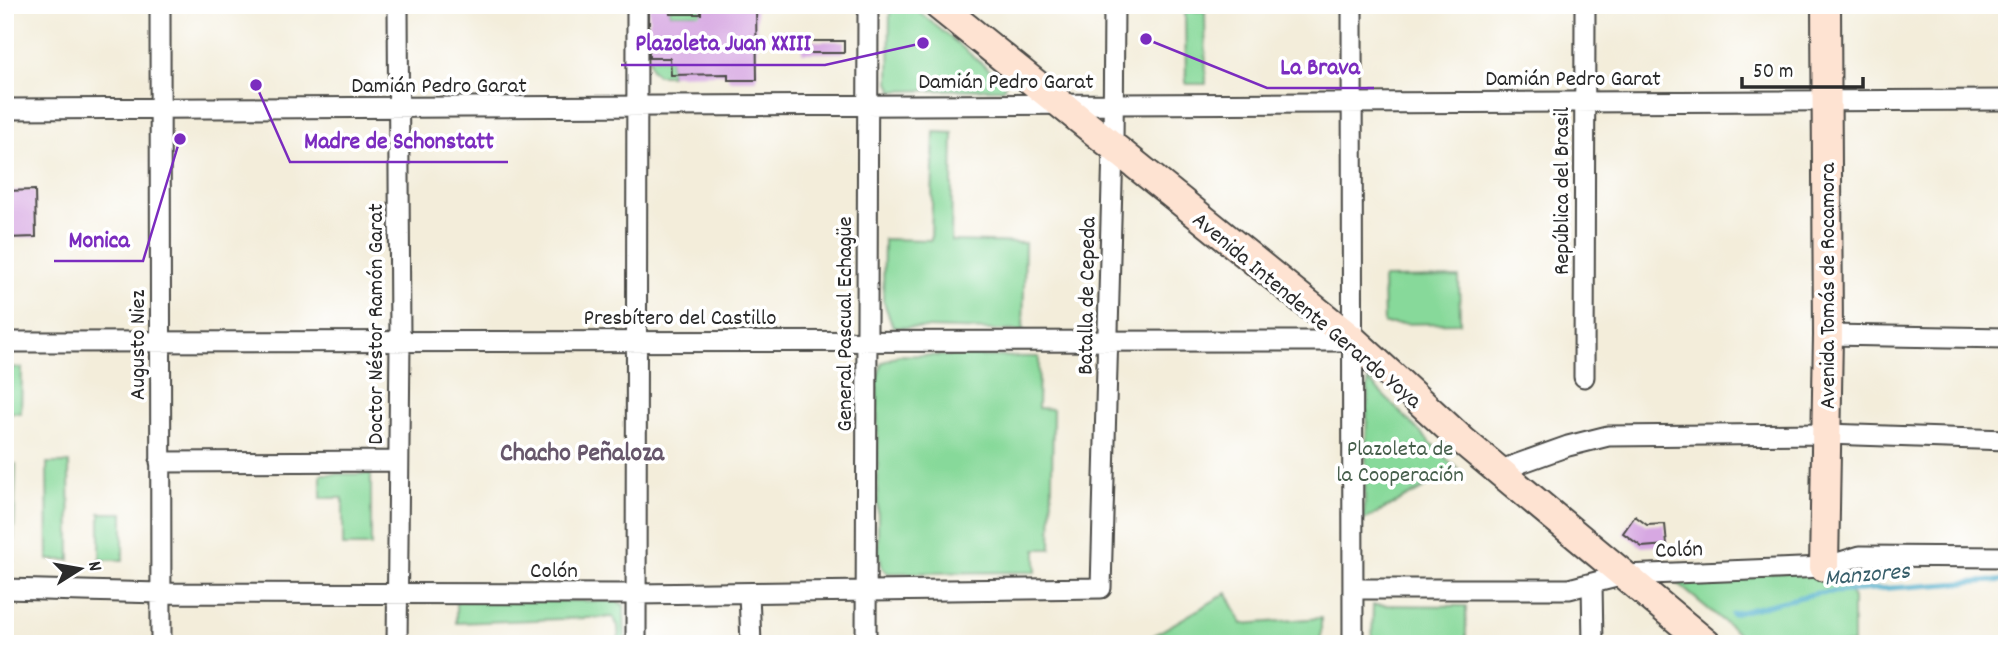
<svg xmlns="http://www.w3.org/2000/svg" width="2012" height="649" viewBox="0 0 2012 649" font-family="Dekko,sans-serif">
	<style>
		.green { fill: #87d99a; stroke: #598262; stroke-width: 2 }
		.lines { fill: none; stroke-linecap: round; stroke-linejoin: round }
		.stream { stroke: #4badca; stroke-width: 5 }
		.building { fill: #d7a8e2 }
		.street-casing { stroke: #494845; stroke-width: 23 }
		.secondary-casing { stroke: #494845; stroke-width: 32 }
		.street { stroke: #fff; stroke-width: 19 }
		.secondary { stroke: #fee3d2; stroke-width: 28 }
		.labels { text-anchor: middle; stroke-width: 7; stroke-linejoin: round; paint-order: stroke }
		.street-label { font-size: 23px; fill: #2b2b2b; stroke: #fff }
		.park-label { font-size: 23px; fill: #475f4c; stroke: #fff }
		.water-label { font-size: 24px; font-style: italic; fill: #385f6b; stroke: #fff }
		.quarter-label { font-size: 26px; font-weight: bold; fill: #67576b; stroke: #fff }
		.leader { fill: none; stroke: #7b2cbf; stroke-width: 2.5 }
		.callout-dot { fill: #7b2cbf; stroke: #fff; stroke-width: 2.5 }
		.callout-label { font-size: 24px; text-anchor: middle; font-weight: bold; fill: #7b2cbf; stroke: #fff; stroke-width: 7; stroke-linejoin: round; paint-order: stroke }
	</style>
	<rect width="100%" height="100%" fill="#fff"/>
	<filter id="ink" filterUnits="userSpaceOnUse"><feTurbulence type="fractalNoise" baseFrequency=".0143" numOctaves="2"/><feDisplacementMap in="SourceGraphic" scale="14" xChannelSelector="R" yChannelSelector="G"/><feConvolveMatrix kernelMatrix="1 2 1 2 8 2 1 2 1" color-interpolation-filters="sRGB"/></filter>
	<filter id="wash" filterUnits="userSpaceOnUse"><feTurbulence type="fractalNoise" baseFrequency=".00686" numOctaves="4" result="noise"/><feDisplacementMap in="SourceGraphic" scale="28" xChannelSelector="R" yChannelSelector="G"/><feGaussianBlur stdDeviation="1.57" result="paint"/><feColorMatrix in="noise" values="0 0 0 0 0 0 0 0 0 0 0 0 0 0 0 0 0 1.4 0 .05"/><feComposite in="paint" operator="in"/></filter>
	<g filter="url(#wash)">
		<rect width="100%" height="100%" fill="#f3edda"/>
		<!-- green -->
		<path class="green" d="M669,5H701V12L728,50L697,14H670Z
			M890,5H911L1004,82L1005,86L1003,89L893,91L889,83Z
			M1185,11H1205L1206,84H1186Z
			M649,58H670L671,75H657L651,69Z
			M934,132L953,133L951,241L1025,243L1023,331L893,327L883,300L884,239L931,240Z
			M1459,277L1460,323L1384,324L1383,278Z
			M898,355L1039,357L1038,408L1053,409L1051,549H1036V572L888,573L882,568L878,546L877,379L882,363Z
			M5,367L22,368L21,413L5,412Z
			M1368,380L1458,470L1364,520Z
			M47,463H69L70,560H48Z
			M5,464H16L13,562H5Z
			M321,474H371V546H343V498H321Z
			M100,513H123V560H100Z
			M1841,571L1853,599V644H1751L1667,575Z
			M1227,593L1242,624L1321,618V644H1139Z
			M456,600L616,601L624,605L625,641H619L618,626L613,617L456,623Z
			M1373,605L1466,606V644H1372Z"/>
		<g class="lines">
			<!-- stream -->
			<path class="stream" d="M1732,614L1818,593L2007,580"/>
		</g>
		<g id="blocks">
			<!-- building -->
			<path class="building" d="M649,5H669L670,14H701V5H756L757,80H728V74L671,75L670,58H649Z
				M802,41H844V53H802Z
				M35,190L36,237L5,238V191Z
				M1635,516L1647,525L1665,524L1667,545L1642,547L1623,533Z"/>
		</g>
	</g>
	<g filter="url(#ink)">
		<use href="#blocks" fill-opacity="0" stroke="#494845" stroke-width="2"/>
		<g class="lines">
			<!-- street casing -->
			<g class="street-casing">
				<path id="street" d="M160,5L161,644
					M1352,5L1353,644
					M5,109L2007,100
					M1828,335L2007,338
					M5,342L1354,341
					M1584,377L1585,5
					M160,462L398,461
					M1498,471L1568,446L1608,436L1826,434L2007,440
					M1592,583L1593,644
					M5,589L160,593L636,594L1101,588L1113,147L1114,5
					M1353,589H1569L1624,575L1824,567L1860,556L2007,557
					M749,593L751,644
					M397,644L400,341L398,5
					M636,644L637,5
					M866,644L868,5"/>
			</g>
			<!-- secondary casing -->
			<g class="secondary-casing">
				<path id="secondary" d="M938,5L1354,341L1463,441L1707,644
					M1824,567L1828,335L1826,5"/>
			</g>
			<!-- street -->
			<use href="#street" class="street"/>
			<!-- secondary -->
			<use href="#secondary" class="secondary"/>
		</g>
	</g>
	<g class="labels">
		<!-- street labels -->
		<g class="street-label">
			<text x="1573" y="85">Damián Pedro Garat</text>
			<text x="1006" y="88">Damián Pedro Garat</text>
			<text x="439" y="92">Damián Pedro Garat</text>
			<text transform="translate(1560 191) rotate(-90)" y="8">República del Brasil</text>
			<text transform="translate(1826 286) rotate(-90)" y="8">Avenida Tomás de Rocamora</text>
			<text transform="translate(1085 296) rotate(-89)" y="8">Batalla de Cepeda</text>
			<text transform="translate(1308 309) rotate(40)" y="8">Avenida Intendente Gerardo Yoya</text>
			<text x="680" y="324">Presbítero del Castillo</text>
			<text transform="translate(374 324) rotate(-90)" y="8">Doctor Néstor Ramón Garat</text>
			<text transform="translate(843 324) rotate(-90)" y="8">General Pascual Echagüe</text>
			<text transform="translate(136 345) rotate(-90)" y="8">Augusto Niez</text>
			<text transform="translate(1679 548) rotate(-2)" y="8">Colón</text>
			<text x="554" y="577">Colón</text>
		</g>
		<!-- park labels -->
		<g class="park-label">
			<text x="1400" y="455">Plazoleta de<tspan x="1400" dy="26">la Cooperación</tspan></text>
		</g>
		<!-- water labels -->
		<g class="water-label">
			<text transform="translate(1867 573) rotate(-5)" y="8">Manzores</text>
		</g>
		<!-- quarter labels -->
		<g class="quarter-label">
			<text x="582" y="460">Chacho Peñaloza</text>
		</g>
	</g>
	<!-- callouts -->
	<path class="leader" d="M923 43L825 65H621M1146 39L1267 88H1374M256 85L290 162H508M180 139L143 261H54"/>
	<g class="callout-dot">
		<circle cx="923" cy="43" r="7"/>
		<circle cx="1146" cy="39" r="7"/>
		<circle cx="256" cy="85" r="7"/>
		<circle cx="180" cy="139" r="7"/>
	</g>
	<g class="callout-label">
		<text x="723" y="50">Plazoleta Juan XXIII</text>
		<text x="1320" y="74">La Brava</text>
		<text x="399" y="148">Madre de Schonstatt</text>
		<text x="99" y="247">Monica</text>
	</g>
	<!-- margin -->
	<rect width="2012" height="649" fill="none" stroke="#fff" stroke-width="28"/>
	<!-- north arrow -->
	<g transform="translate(80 569) rotate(79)" stroke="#ffffff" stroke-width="5" paint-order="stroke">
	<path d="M0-5L12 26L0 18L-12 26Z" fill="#2b2b2b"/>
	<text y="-10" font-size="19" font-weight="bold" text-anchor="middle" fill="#2b2b2b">N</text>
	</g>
	<!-- scale -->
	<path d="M1742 77v10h121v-10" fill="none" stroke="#2b2b2b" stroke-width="3.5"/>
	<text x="1753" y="77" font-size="21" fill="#2b2b2b" stroke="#ffffff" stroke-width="5" paint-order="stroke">50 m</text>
</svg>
